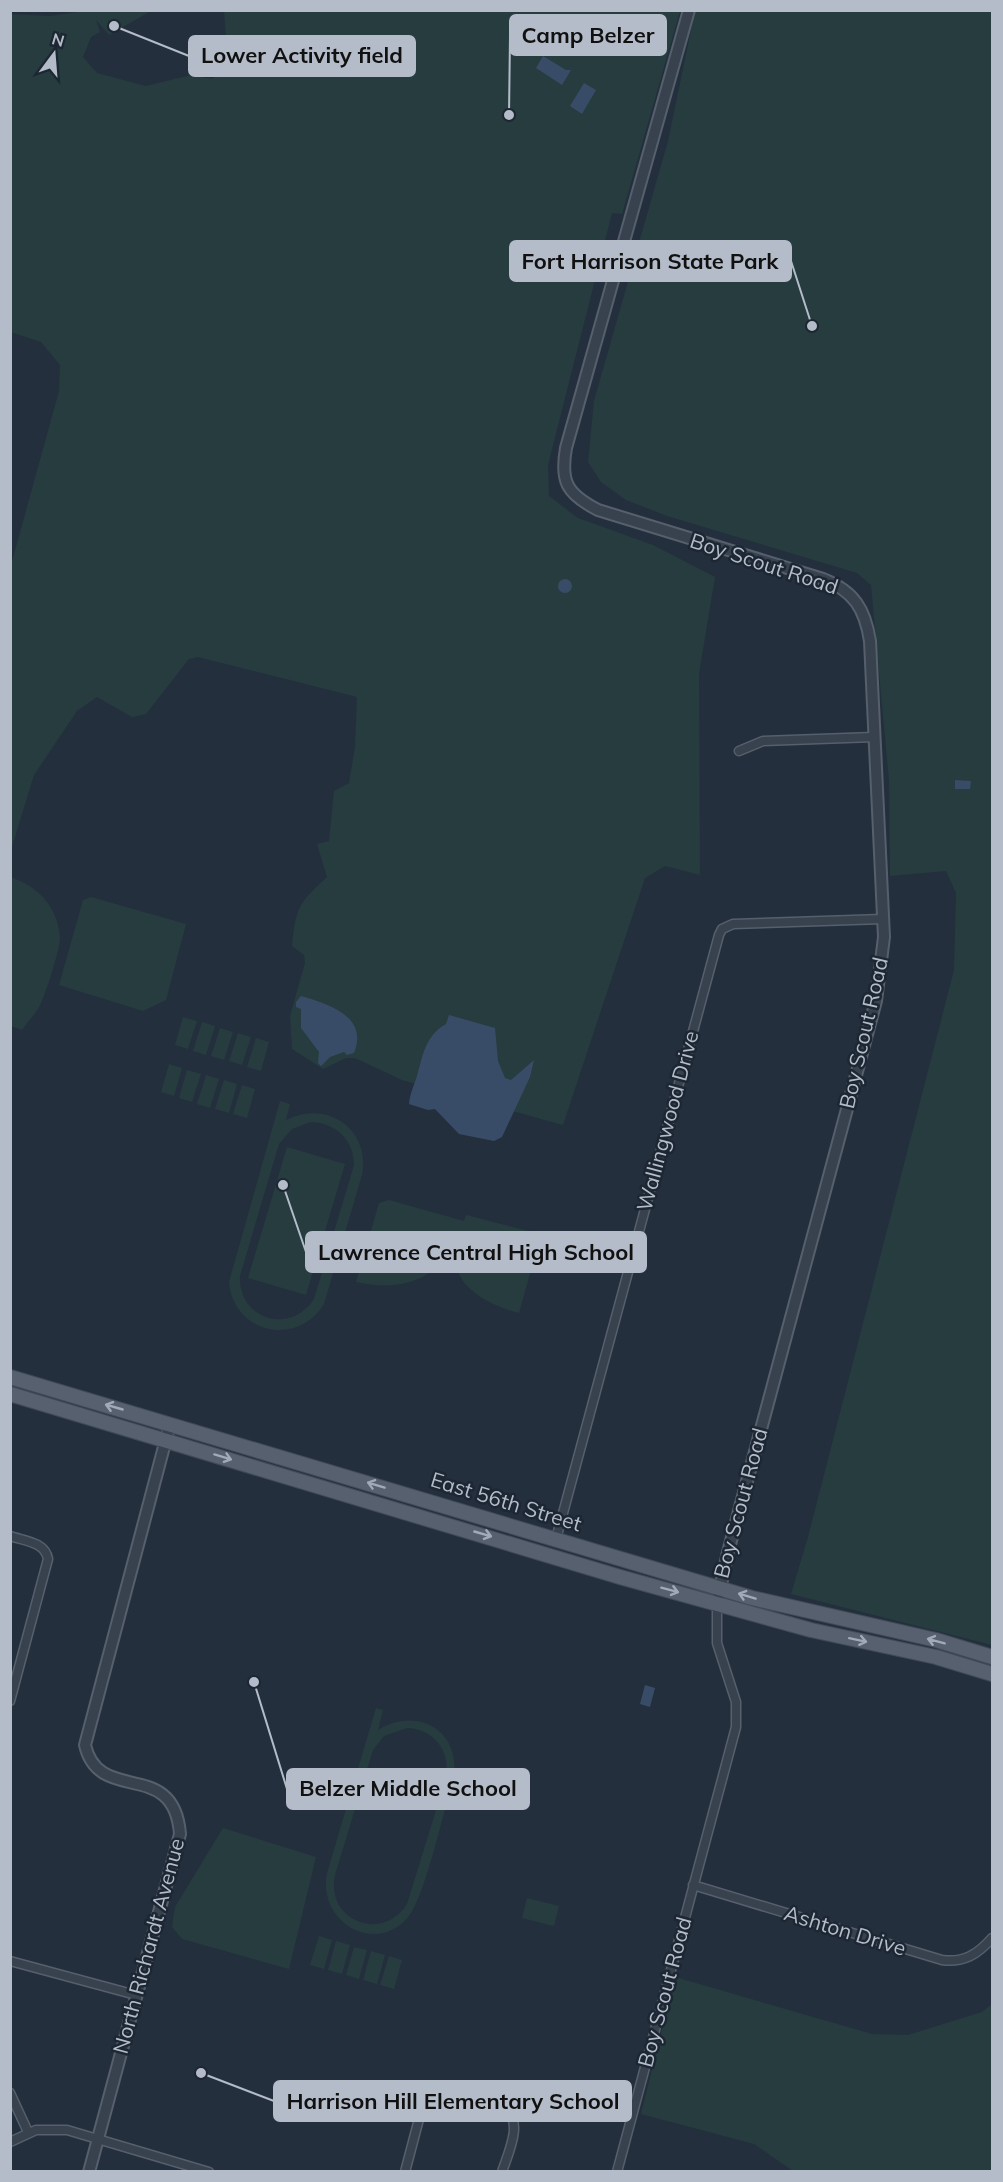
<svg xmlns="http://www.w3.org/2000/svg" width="1003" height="2182" viewBox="0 0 1003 2182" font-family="Mulish,sans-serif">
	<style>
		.green { fill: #263c3f; fill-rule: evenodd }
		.water { fill: #394c67 }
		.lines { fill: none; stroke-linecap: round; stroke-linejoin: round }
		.minor-casing { stroke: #565f6c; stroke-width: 11 }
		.tertiary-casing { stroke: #565f6c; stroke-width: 14 }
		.primary-casing { stroke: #414a57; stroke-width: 16 }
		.minor { stroke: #38414e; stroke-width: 8 }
		.tertiary { stroke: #38414e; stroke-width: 10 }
		.primary { stroke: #56606e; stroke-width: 14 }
		.oneway { stroke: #a1aab7 }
		.labels { text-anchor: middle; stroke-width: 5; stroke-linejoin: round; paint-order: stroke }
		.street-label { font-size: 21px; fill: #b4bcc9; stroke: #1d2633 }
		.leader { fill: none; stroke: #b4bcc9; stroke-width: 2 }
		.callout-dot { fill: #b4bcc9; stroke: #1d2633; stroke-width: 2 }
		.callout { fill: #b4bcc9; stroke: #b4bcc9; stroke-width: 2 }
		.callout-label { font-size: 22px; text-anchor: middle; font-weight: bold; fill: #111 }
	</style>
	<rect width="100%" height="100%" fill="#242f3e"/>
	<!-- green -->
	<path class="green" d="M59,11H151L109,35L96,20L100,32L91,37L83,57L97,73L146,86L191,75L212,79L226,68L217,45L226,37L224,11H680L622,214L612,213L548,465L549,496L578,518L653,545L715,577L699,674L700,875L665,866L645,878L563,1125L402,1080L355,1058H346L323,1069L292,1049L290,1016L305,963L304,955L292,946C296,907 298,904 327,877L317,844L329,841L334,791L349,783L355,747L357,697L198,657L189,659L146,714L132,717L97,697L77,711L34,775L11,850V565L59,391L60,365L41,342L11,332V14L50,16L84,11Z
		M695,11H992V1645L791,1594L808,1537L954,970L956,893L946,871L890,876L889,781L871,585L857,573L667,516L626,500L601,482L588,462L594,401L668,141Z
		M10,877C37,885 58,907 60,937C61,946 46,993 41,1003C37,1013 28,1021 22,1030L11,1026Z
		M91,897L186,924L166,1000L143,1011L59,985L83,900Z
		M183,1017L197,1021L188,1049L175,1045Z
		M202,1022L215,1026L206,1055L193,1051Z
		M220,1028L233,1032L224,1060L211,1056Z
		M238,1033L251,1037L242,1065L229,1061Z
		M256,1038L269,1042L261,1071L247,1067Z
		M169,1064L182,1068L174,1096L161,1092Z
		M187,1070L201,1074L192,1102L179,1098Z
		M206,1075L219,1079L210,1108L197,1104Z
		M224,1080L237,1084L229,1113L215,1109Z
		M242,1085L255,1089L247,1118L233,1114Z
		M280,1101L290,1104L286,1120C327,1099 371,1129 362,1175L324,1304C297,1348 233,1333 229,1282ZM311,1122C336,1123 354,1140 354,1165L314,1299C290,1336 238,1319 240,1276L279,1144L292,1129Z
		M287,1147L345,1164L306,1295L248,1278Z
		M389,1200L464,1221L466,1215L536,1233L539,1241L519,1313C492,1306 454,1289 455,1255C455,1251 458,1245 458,1241C435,1281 400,1292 356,1282L379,1203Z
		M376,1708L383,1710L378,1730C418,1705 463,1732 453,1780C444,1810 425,1896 409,1916C376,1957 317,1922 327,1873ZM407,1728C434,1729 451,1751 446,1778L407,1904C383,1943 325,1921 335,1875L373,1750L384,1736Z
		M223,1828L316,1857L289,1969L182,1939L172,1927L175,1907Z
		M527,1898L559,1906L554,1926L522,1918Z
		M319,1936L332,1940L324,1969L310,1965Z
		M336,1941L350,1945L342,1974L328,1970Z
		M354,1947L367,1950L359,1979L346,1975Z
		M371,1951L385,1955L377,1984L363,1980Z
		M389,1956L402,1960L394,1989L380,1985Z
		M675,1977L872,2034L908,2035L982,2012L992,2004V2171H793L754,2144L641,2114Z"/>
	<!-- water -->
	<path class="water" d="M543,56L566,70H571L562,85L536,68Z
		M584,83L596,90L582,114L570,106Z
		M558 586a7 7 0 1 1 14 0a7 7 0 1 1-14 0Z
		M955,780L971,781L970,789H955Z
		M301,996C328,1004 369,1016 354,1053L347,1055L344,1052L330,1057L321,1066L318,1063L319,1052L301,1028V1009L296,1007V1002Z
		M449,1015L495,1028L498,1061L505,1078L511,1080L534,1060L530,1077L502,1137L494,1141L459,1134L435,1109L428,1110L409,1104C410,1093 414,1086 417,1076C423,1055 425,1036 446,1024Z
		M645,1685L655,1688L650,1707L640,1704Z"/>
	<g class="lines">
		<!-- minor casing -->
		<g class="minor-casing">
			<path id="minor" d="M739,751L763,741L874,737
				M10,1536C25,1541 45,1542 48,1559L10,1701
				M556,1539L719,935L722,929L733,924L883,919
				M693,1885L942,1960C964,1963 978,1954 992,1938
				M10,1961L136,1995
				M10,2093L28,2132
				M10,2142L36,2130H67L209,2172
				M405,2172L424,2100L430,2092L441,2090L505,2108C524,2122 508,2153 502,2172
				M617,2172L736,1727V1702L717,1643V1603"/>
		</g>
		<!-- tertiary casing -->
		<g class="tertiary-casing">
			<path id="tertiary" d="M689,10L566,448C560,482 567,494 598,510L823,579C854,591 865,609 870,641L884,937L876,1001L728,1552L717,1603
				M89,2172L180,1834C174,1757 99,1806 85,1745L170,1424"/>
		</g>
		<!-- primary casing -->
		<g class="primary-casing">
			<path id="primary" d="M10,1377L752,1598L936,1640L992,1657
				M10,1394L620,1577L811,1630L936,1657L992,1674"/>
		</g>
		<!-- minor -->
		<use href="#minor" class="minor"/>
		<!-- tertiary -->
		<use href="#tertiary" class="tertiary"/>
		<!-- primary -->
		<use href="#primary" class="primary"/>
	</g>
	<!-- one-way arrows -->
	<defs><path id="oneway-shaft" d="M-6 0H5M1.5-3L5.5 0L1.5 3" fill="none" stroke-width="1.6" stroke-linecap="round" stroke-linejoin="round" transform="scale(1.5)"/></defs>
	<g class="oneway">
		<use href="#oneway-shaft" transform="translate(114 1407) rotate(-164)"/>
		<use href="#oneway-shaft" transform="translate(223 1457) rotate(17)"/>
		<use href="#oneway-shaft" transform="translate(376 1485) rotate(-163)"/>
		<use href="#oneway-shaft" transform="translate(483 1534) rotate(16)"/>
		<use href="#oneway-shaft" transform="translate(670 1590) rotate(15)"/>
		<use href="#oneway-shaft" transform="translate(747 1596) rotate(-163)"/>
		<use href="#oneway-shaft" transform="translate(858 1640) rotate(12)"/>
		<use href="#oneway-shaft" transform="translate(936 1641) rotate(-165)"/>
	</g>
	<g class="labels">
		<!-- street labels -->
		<g class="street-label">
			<text transform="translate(764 564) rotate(18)" y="7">Boy Scout Road</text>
			<text transform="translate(864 1033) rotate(-77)" y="7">Boy Scout Road</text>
			<text transform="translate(668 1121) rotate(-75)" y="7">Wallingwood Drive</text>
			<text transform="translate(506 1502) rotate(17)" y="7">East 56th Street</text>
			<text transform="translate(741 1503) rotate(-75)" y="7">Boy Scout Road</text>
			<text transform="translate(845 1931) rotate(17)" y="7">Ashton Drive</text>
			<text transform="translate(149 1946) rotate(-75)" y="7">North Richardt Avenue</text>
			<text transform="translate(665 1992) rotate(-75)" y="7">Boy Scout Road</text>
		</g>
	</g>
	<!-- callouts -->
	<path class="leader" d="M509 115L510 35M114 26L189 56M812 326L791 261M283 1185L306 1252M254 1682L287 1789M201 2073L274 2101"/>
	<g class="callout-dot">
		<circle cx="509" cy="115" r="6"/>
		<circle cx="114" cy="26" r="6"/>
		<circle cx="812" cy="326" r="6"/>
		<circle cx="283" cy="1185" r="6"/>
		<circle cx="254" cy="1682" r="6"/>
		<circle cx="201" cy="2073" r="6"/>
	</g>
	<g class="callout">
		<rect x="510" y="15" width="156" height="40" rx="6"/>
		<rect x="189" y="36" width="226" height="40" rx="6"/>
		<rect x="510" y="241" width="281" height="40" rx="6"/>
		<rect x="306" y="1232" width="340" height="40" rx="6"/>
		<rect x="287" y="1769" width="242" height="40" rx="6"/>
		<rect x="274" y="2081" width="357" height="40" rx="6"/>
	</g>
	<g class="callout-label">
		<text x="588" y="43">Camp Belzer</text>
		<text x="302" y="63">Lower Activity field</text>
		<text x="650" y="269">Fort Harrison State Park</text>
		<text x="476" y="1260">Lawrence Central High School</text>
		<text x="408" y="1796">Belzer Middle School</text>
		<text x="453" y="2109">Harrison Hill Elementary School</text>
	</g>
	<!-- border -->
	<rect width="1003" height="2182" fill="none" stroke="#b4bcc9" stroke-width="24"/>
	<!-- north arrow -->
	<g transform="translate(54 54) rotate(16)" stroke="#1d2633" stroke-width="4.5" paint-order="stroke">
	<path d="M0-4.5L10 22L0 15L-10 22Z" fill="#b4bcc9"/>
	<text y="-9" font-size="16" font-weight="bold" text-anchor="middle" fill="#b4bcc9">N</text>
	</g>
</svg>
